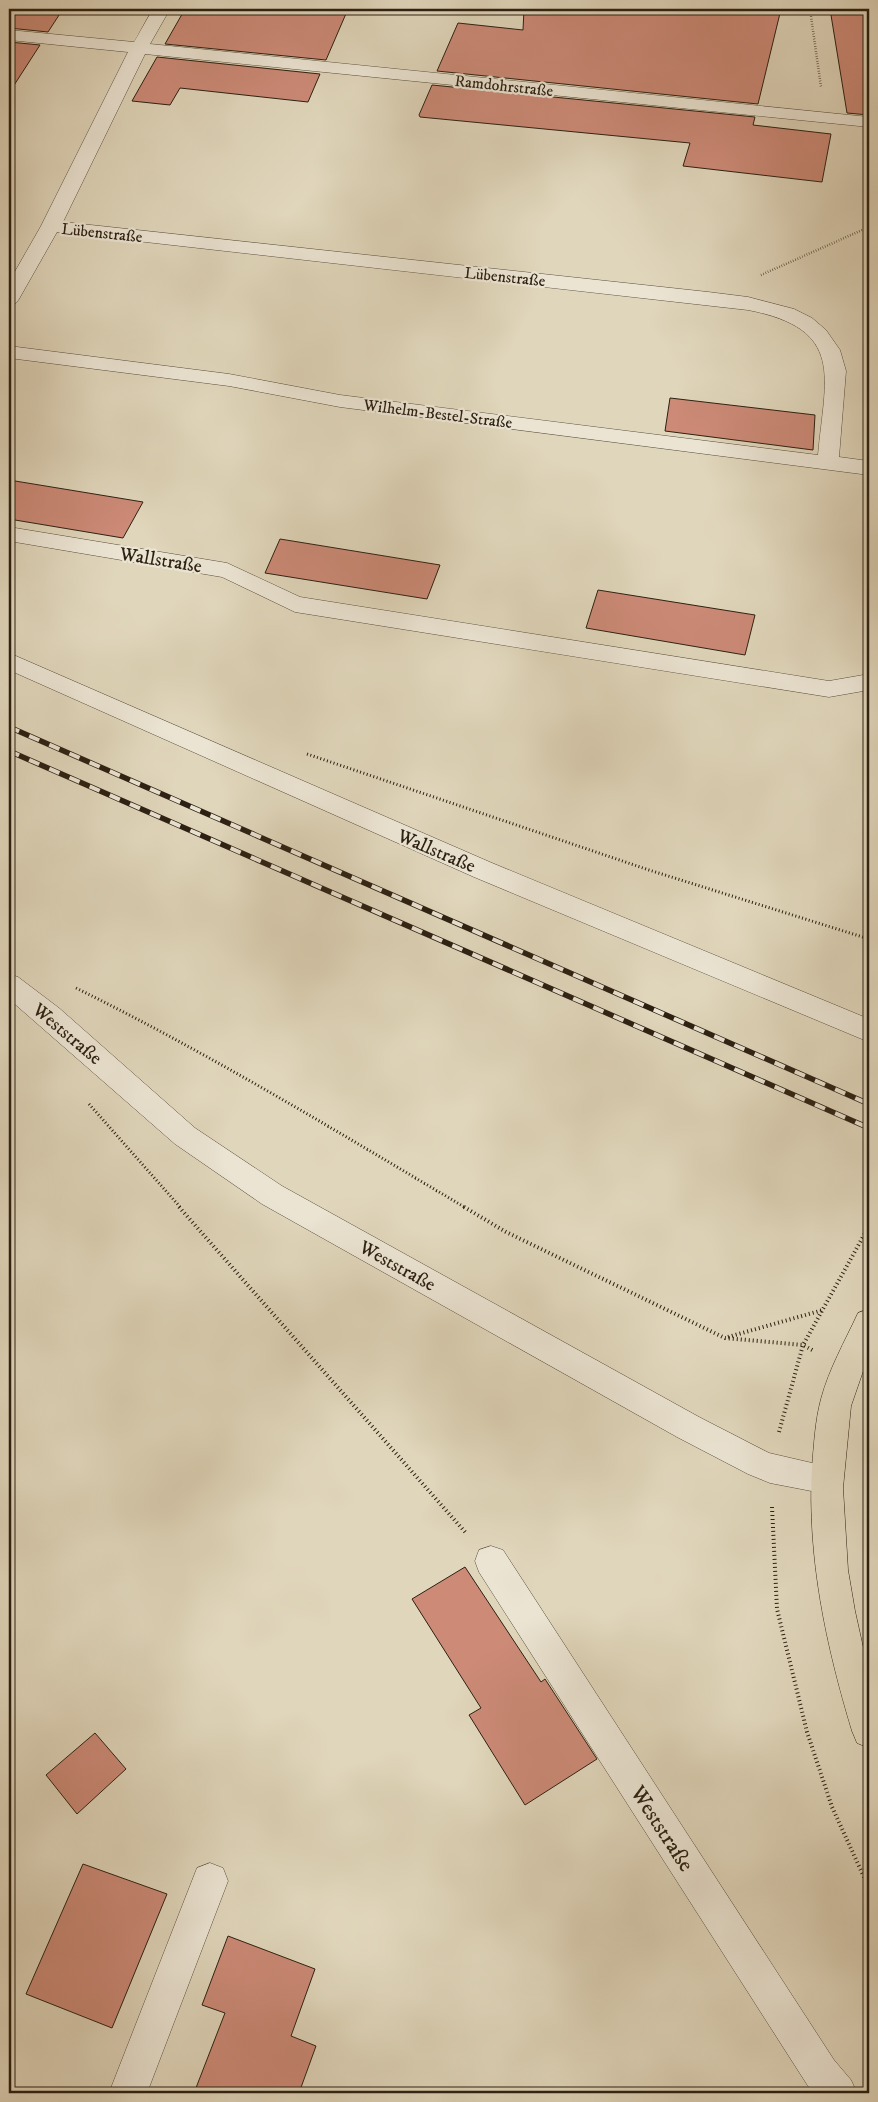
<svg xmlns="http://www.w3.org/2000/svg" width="878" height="2102" viewBox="0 0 878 2102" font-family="'IM FELL DW Pica',serif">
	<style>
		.building { fill: #cc8a77; stroke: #2c2012 }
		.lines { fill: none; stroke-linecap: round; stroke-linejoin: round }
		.street-casing { stroke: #594e3c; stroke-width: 1 }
		.primary-casing { stroke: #2c2012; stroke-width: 1 }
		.path-far2 { stroke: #2c2012; stroke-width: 2.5; stroke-dasharray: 0.5 2; stroke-linecap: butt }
		.path-far1 { stroke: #2c2012; stroke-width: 3; stroke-dasharray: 1 2.5; stroke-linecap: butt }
		.path { stroke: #2c2012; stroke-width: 4; stroke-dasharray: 1 3; stroke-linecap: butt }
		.street { fill: #ebe4d3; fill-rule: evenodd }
		.primary { fill: #e0d6bb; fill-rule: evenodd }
		.rail-casing { stroke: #2c2012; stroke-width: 5.5 }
		.rail { stroke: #ebe4d3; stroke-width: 4; stroke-dasharray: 11; stroke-linecap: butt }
		.labels { text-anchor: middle; stroke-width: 4.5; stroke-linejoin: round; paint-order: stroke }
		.far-street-label { font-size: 16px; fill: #2c2012; stroke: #ebe4d3 }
		.street-label { font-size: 19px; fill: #2c2012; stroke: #ebe4d3 }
		.near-street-label { font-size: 22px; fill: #2c2012; stroke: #ebe4d3 }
	</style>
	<rect width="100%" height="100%" fill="#e0d6bb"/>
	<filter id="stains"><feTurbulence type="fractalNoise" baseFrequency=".004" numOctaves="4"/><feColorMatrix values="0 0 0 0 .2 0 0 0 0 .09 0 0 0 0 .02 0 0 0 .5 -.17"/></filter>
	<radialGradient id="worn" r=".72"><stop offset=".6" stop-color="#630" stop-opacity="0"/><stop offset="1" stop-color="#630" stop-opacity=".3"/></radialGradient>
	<!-- building -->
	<path class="building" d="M9,9H63L48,32L9,28Z
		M185,9H348L326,60L165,44Z
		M524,9H781L758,104L437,71L458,23L523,30Z
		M830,9H869V115L847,113Z
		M9,42L40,45L9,93Z
		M157,57L320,74L308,102L180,88L170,105L132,101Z
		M432,85L755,117L753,125L831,134L822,182L683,166L690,143L420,117L419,115Z
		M670,398L815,415L813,450L665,431Z
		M9,480L143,502L123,538L9,519Z
		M280,539L440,565L427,599L265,573Z
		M598,590L755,615L745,655L586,628Z
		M465,1567L541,1682L545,1679L597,1759L525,1805L469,1715L481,1708L412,1599Z
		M95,1733L126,1769L77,1814L46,1775Z
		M83,1864L167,1894L112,2028L26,1994Z
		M228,1936L315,1969L291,2036L316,2046L299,2093H194L225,2013L202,2005Z"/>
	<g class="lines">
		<!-- street casing -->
		<g class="street-casing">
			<path id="street" d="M153,9H170L150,44L869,117V127L145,54L63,222L708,292L748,297L794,309L812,318L826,330L840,350L846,371L839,457L869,461V475L340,407L229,386L9,358V346L229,374L340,395L818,455C825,377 846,329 748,310L57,232L19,299L16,303L9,305V282L41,226L128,52L9,40V30L134,42Z
				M9,527L227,563L300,597L829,681L869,674V690L829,697L295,612L222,577L9,541Z
				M9,653L492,863L869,1019V1042L474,877L9,670Z
				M9,974L18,977L59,1008L195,1128L282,1186L699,1417L769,1453L838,1469L843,1479L838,1489L827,1494L770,1483L748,1474L677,1437L262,1204L175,1144L9,999Z
				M491,1546L503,1550L834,2060L851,2080L857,2093H814L808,2086L479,1572L475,1561L479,1550Z
				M210,1863L223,1868L228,1881L147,2093H109L197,1868Z"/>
		</g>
		<!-- primary casing -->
		<g class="primary-casing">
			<path id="primary" d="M869,1309V1354L851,1406L843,1488L848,1570L855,1611L869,1674V1748L857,1743L852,1731C826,1645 807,1557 812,1467C814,1445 815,1421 821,1399C829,1369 845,1341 858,1313Z"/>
		</g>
		<!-- path-far2 -->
		<path class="path-far2" d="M810,9L821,87
			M761,275L869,227"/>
		<!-- path-far1 -->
		<path class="path-far1" d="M307,754L649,870L869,939
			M76,988C210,1054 338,1132 466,1208
			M89,1104L181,1208"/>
		<!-- path -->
		<path class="path" d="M179,1207L466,1533
			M464,1207L506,1232L725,1338L803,1345L814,1351
			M728,1337L823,1310
			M779,1432L803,1345L869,1226
			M772,1507L777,1609L807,1732L832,1807L869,1888"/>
		<!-- street -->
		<use href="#street" class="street"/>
		<!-- primary -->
		<use href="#primary" class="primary"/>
		<!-- rail casing -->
		<g class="rail-casing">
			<path id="rail" d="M9,727L869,1104
				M9,751L869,1128"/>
		</g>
		<!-- rail -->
		<use href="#rail" class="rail"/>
	</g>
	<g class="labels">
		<!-- far-street labels -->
		<g class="far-street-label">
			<text transform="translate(504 85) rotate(6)" y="6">Ramdohrstraße</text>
			<text transform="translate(102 232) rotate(6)" y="6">Lübenstraße</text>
			<text transform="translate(505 276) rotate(6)" y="6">Lübenstraße</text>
			<text transform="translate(438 413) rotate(7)" y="6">Wilhelm-Bestel-Straße</text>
		</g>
		<!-- street labels -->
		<g class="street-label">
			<text transform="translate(161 559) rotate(9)" y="7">Wallstraße</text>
			<text transform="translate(437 850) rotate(23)" y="7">Wallstraße</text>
			<text transform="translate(68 1033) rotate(40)" y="7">Weststraße</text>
			<text transform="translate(398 1265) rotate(29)" y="7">Weststraße</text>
		</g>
		<!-- near-street labels -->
		<g class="near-street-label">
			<text transform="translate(663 1828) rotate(57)" y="8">Weststraße</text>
		</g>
	</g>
	<!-- margin -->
	<rect width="878" height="2102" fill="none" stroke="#e0d6bb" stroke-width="30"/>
	<rect x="10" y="10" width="858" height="2082" fill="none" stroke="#2c2012" stroke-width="2.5"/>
	<rect x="15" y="15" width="848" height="2072" fill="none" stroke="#2c2012"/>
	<rect width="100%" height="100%" filter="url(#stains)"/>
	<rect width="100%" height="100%" fill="url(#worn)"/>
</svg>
